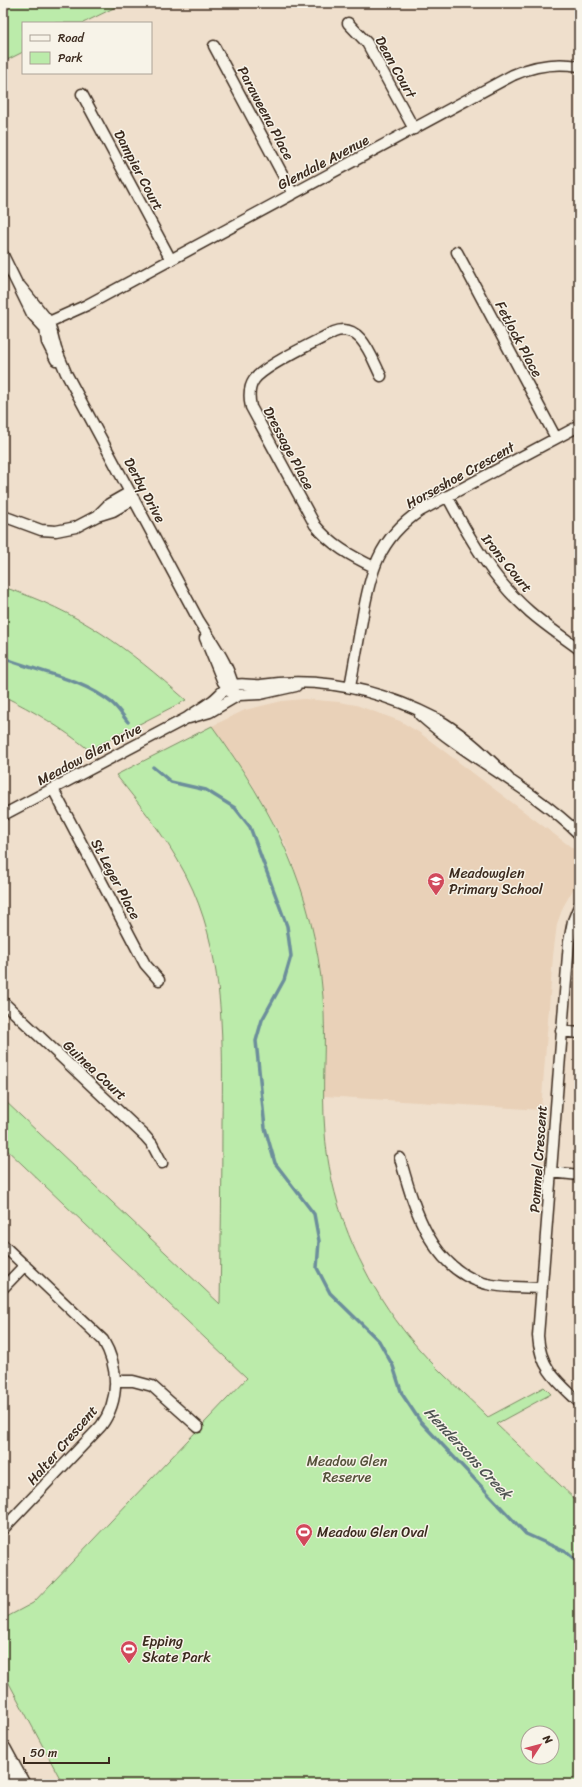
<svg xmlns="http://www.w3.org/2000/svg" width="582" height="1787" viewBox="0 0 582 1787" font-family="Sriracha,sans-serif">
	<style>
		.built { fill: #e9d1b8 }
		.green { fill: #bbebaa; stroke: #7b8a64; fill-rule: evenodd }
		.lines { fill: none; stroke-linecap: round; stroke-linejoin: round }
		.stream { stroke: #6c8e9b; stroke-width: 3.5 }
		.street-casing { stroke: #3b2a1e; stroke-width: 13 }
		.primary-casing { stroke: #3b2a1e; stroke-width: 18 }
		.street { stroke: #f7f3e8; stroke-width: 10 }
		.primary { stroke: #f7f3e8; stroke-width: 15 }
		.labels { text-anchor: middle; stroke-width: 3; stroke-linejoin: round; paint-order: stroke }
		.street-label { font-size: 14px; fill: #3b2a1e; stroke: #f7f3e8 }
		.poi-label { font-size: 14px; fill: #3b2a1e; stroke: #f7f3e8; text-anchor: start }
		.park-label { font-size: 14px; fill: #55513a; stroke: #f7f3e8 }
		.water-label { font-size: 15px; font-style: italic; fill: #4f5452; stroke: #f7f3e8 }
	</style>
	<rect width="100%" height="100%" fill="#efdfcc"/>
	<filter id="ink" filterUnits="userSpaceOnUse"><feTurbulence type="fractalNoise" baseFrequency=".025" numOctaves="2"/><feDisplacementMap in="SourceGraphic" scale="8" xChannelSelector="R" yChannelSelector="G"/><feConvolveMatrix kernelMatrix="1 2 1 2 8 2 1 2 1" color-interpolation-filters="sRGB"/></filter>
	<g filter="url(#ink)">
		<!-- built -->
		<path class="built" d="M304,699L339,702L356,705L400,721L420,733L579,853V879L563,907L557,924L553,956L541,1110L324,1096L325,1021L323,996L320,965L309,914L291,858L280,833L251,782L212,726L245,710L282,701Z"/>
		<!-- green -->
		<path class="green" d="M3,3H124L83,23H23V52L3,62Z
			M3,587C79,611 127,648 186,700L89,750C62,728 34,711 3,696Z
			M212,726C274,811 314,890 323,997C327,1042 321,1088 325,1133C328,1177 342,1226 363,1266C378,1296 397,1324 419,1349C440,1373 465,1394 488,1417L544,1387L551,1394L496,1424L579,1503V1784H63L3,1672V1619L33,1603L247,1378L3,1146V1099L220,1304C221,1244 222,1183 222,1123C223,1044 225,964 193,890C174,847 145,811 116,775ZM528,1733H552V1757H528Z"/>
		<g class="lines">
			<!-- stream -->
			<path class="stream" d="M3,658C39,672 80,678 112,703C118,708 123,716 128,722
				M153,767L171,782L206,790L235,808L250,827L287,926L291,956L284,980L262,1020L256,1041L265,1128L275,1163L314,1214L319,1241L317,1268L330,1293L379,1341L393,1366L402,1394L420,1421L526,1534L566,1552L579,1563"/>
			<!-- street casing -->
			<g class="street-casing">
				<path id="street" d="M348,23L367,43L414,129
					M214,46L293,194
					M82,94L171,260
					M457,252L556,438
					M3,255L32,314L45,328L47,342L56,360
					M20,286L49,322L56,349L66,373L199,621C214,645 232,668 235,696
					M45,328L49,322L87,305L513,75C535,65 555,62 579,66
					M447,496C470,539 493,580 530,612C546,626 563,637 579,649
					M99,514L109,504L130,492
					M3,516L41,530L56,531L76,527L97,516L113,511L134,499
					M374,567C351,556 331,545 315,525L251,407C249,398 249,387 254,380C263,366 317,341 334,332C361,321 372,359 381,376
					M205,638L223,682L230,692
					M350,687C354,665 358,643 362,620C370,573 378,539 420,511L579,426
					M420,715C469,759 531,787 579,834
					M189,718L210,712L239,695L260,694L296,686
					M53,789L137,949L145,964L159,980
					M3,815L187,718C195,712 204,707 212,701C219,696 223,689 231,686C240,682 251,686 261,685C322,676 382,691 437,719C464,734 488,757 509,779
					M579,906L573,921L569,942L538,1336C540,1368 557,1381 579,1402
					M3,1002L145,1136L152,1144L162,1163
					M561,1031L579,1033
					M400,1158C414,1207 430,1270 487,1284C505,1288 524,1287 542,1288
					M551,1172L579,1175
					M3,1245L103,1340C119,1367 120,1400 101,1426L3,1529
					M3,1288L25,1265
					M116,1381H133L152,1386L198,1427"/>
			</g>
			<!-- primary casing -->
			<g class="primary-casing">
				<path id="primary" d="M3,1749L22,1784
					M3,1771L10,1784"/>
			</g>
			<!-- street -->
			<use href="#street" class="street"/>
			<!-- primary -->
			<use href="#primary" class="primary"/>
		</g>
	</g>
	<!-- icons -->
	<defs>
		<g id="school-pin" transform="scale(0.9)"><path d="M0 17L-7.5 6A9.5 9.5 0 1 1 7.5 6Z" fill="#d1495b" stroke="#f7f3e8"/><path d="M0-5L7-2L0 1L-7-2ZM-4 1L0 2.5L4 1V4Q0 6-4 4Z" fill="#fff"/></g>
		<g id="stadium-pin" transform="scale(0.9)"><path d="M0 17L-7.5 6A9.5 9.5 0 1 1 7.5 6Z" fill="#d1495b" stroke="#f7f3e8"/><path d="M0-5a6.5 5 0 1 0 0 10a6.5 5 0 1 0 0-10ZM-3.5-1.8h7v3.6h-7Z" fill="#fff"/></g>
	</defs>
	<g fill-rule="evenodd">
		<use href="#school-pin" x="436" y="881"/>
		<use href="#stadium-pin" x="304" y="1532"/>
		<use href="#stadium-pin" x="129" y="1649"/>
	</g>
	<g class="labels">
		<!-- street labels -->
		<g class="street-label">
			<text transform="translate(396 67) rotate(61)" y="5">Dean Court</text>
			<text transform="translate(266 113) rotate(62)" y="5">Paraweena Place</text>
			<text transform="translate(323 162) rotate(-28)" y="5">Glendale Avenue</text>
			<text transform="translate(139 170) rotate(62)" y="5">Dampier Court</text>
			<text transform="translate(519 339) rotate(62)" y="5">Fetlock Place</text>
			<text transform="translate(289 448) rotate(62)" y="5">Dressage Place</text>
			<text transform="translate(460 475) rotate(-29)" y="5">Horseshoe Crescent</text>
			<text transform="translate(145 490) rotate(62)" y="5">Derby Drive</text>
			<text transform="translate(507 563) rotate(51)" y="5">Irons Court</text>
			<text transform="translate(89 754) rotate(-28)" y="5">Meadow Glen Drive</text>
			<text transform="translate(116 879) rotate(62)" y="5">St Leger Place</text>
			<text transform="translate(95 1070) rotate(43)" y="5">Guinea Court</text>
			<text transform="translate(538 1159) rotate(-86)" y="5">Pommel Crescent</text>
			<text transform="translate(62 1445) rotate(-49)" y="5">Halter Crescent</text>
		</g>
		<!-- poi labels -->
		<g class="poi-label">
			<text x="449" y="878">Meadowglen<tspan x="449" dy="16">Primary School</tspan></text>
			<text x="317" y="1537">Meadow Glen Oval</text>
			<text x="142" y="1646">Epping<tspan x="142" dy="16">Skate Park</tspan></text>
		</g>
		<!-- park labels -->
		<g class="park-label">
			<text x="347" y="1466">Meadow Glen<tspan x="347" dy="16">Reserve</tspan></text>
		</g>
		<!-- water labels -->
		<g class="water-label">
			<text transform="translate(468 1453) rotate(47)" y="5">Hendersons Creek</text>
		</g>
	</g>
	<!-- margin -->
	<rect width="582" height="1787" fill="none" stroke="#f7f3e8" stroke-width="16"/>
	<rect x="8" y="8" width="566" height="1771" fill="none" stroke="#3b2a1e" stroke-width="1.5" filter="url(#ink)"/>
	<!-- legend -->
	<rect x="22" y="22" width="130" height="52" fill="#f7f3e8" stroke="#aca397"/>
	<rect x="30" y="35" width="20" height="6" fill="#f7f3e8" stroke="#aca397"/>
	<text x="58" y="42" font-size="12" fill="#3b2a1e">Road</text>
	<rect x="30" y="52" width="20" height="12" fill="#bbebaa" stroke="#aca397"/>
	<text x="58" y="62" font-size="12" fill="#3b2a1e">Park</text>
	<!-- north arrow -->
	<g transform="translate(540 1745) rotate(54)"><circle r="19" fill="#f7f3e8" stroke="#aca397"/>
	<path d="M0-3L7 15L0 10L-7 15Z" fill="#d1495b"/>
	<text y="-6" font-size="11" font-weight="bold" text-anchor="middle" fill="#3b2a1e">N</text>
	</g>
	<!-- scale -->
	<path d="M24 1757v6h85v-6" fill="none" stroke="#3b2a1e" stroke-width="2"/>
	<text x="30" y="1757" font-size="12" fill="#3b2a1e" stroke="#f7f3e8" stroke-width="3" paint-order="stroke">50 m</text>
</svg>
